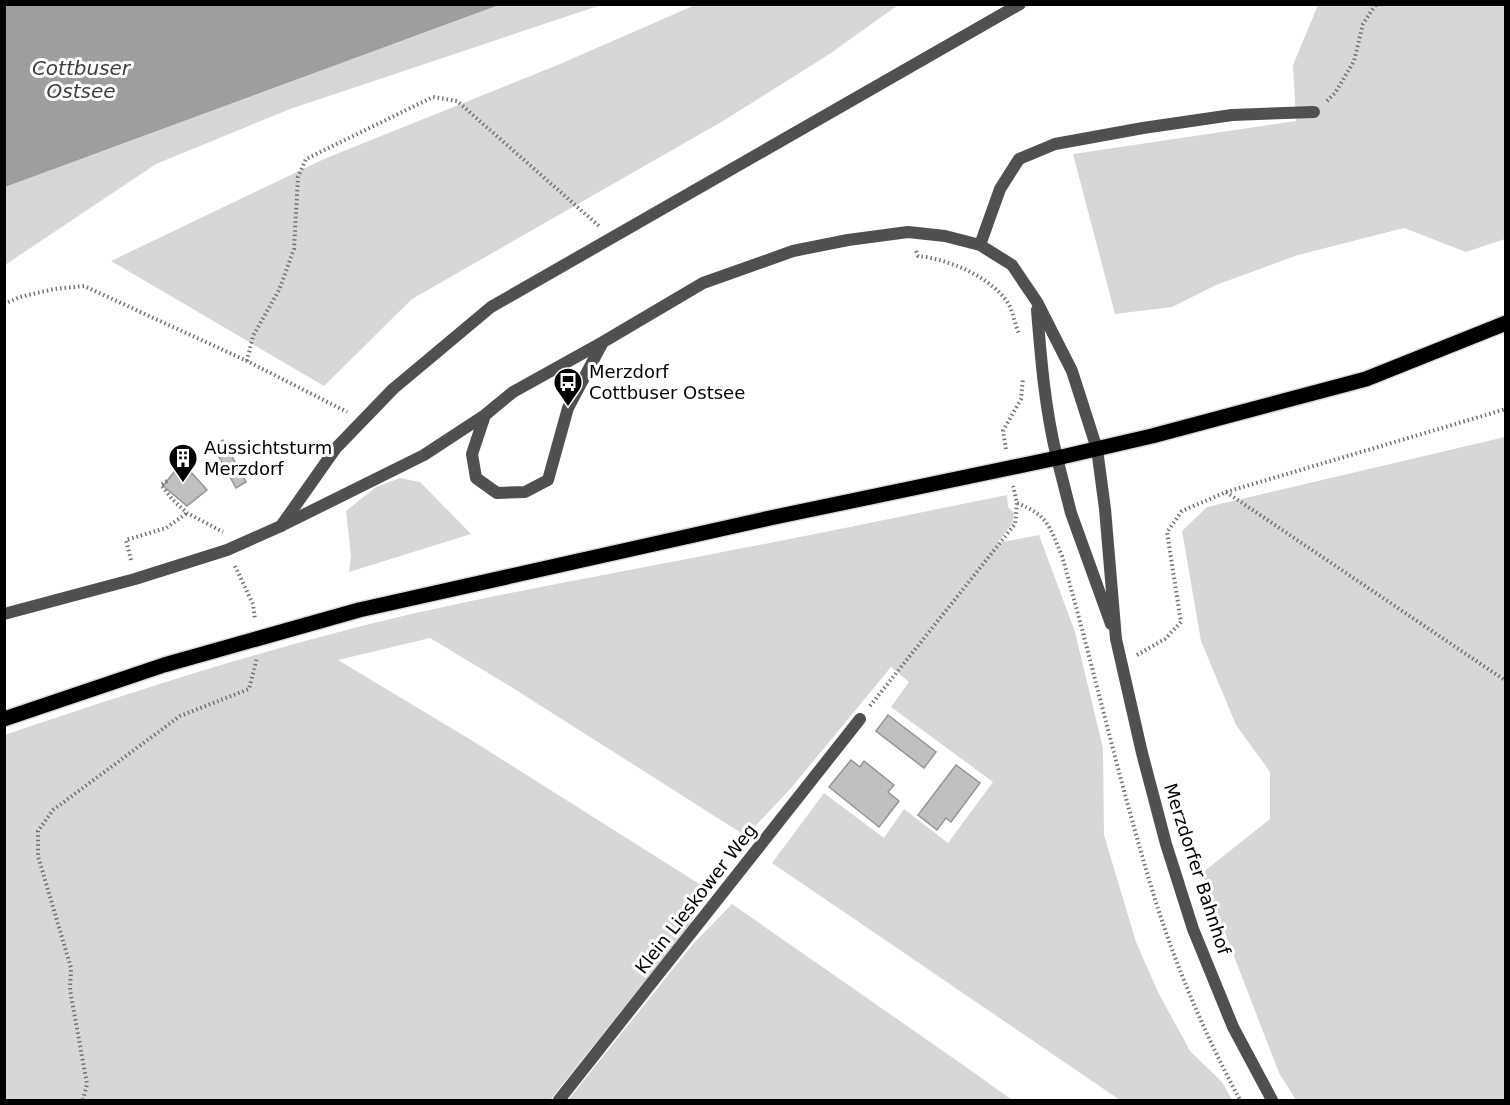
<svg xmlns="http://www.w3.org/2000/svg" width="1510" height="1105" viewBox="0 0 1510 1105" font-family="'DejaVu Sans',sans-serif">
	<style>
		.green { fill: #d7d7d7 }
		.water { fill: #9e9e9e }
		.building { fill: #c0c0c0; stroke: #949494; stroke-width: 1.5 }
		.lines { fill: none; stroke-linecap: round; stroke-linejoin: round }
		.primary-casing { stroke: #dbdbdb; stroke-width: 18 }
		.path { stroke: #727272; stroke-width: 4; stroke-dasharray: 1.5 3; stroke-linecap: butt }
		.service { stroke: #505050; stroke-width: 12 }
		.minor { stroke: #505050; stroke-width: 12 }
		.tertiary { stroke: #505050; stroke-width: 12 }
		.primary { stroke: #000; stroke-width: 15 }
		.labels { text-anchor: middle; stroke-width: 6; stroke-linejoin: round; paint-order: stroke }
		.poi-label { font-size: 18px; fill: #000; stroke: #fff; text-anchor: start }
		.street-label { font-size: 18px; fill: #000; stroke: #fff }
		.water-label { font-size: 20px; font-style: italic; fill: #3f3f3f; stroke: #fff }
	</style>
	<rect width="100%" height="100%" fill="#fff"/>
	<!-- green -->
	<path class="green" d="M499,5H601L290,109L156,164L5,265V187Z
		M695,5H898L831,53L723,121L412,299L324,386L111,261L324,159L560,64Z
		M1318,5H1505V239L1466,252L1404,228L1298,255L1216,285L1172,307L1115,314L1073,154L1296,121L1293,65Z
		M1505,437V1100H1296L1279,1073L1202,873L1270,819V772L1236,725L1201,641L1182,531L1207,507Z
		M400,478L420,482L471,534L349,572L351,556L346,511L376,487Z
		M1007,495L1008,507L1014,513L1012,524L997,543L1039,535L1075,632L1103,748L1104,835L1136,942L1158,992L1190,1051L1222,1082L1232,1100H1120L772,863L824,793L884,838L904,809L948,843L993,782L891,707L909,682L891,667L792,787L746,836L508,685L430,638L338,660L471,740L701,885L699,905L690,925L550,1100H245L243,1099L241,1100H5V735C137,690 271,647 407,615C517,590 627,571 738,549C828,532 917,513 1007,495Z
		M732,904L966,1067L1012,1100H568L693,944Z"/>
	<!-- water -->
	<path class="water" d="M5,4H499V5L5,187Z"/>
	<!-- building -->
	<path class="building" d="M223,440L246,482L236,488L213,446Z
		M182,462L207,490L187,506L163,486Z
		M888,715L936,752L924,768L876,731Z
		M851,760L860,767L864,761L894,785L888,792L899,801L879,827L829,787Z
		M956,765L980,783L951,822L946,818L937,830L918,815Z"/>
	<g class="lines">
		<!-- primary casing -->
		<g class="primary-casing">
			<path id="primary" d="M4,719L164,665L359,610L770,518L1057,458L1152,436L1366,379L1506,323"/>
		</g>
		<!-- path -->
		<path class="path" d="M1327,101L1335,93L1354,61L1363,24L1376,4
			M916,251L918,256C948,259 990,276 1008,303C1013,311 1015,325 1019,334
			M4,304L20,297L54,289L84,286L247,361L347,412
			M247,361L253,336L279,290L294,249L298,177L306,159L433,97L457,101L599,226
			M1006,449L1003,431L1021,399L1023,378
			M167,481L161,485L172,499L187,513L223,532
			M1226,492L1506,409
			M1017,503C1049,516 1049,526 1062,556C1093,665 1118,777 1151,886C1173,960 1204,1033 1240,1100
			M131,560L126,540L166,528L187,513
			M235,566L253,604L255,620
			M1137,655L1165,639L1181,622L1167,532L1182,511L1226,492L1506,681
			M870,706L1015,524L1017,503L1013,486
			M83,1100L87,1084L70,990L71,968L38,856V831L53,810L180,716L249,689L257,658"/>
		<!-- service -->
		<path class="service" d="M281,526L336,448L393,389L491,307L1020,4"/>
		<!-- minor -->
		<path class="minor" d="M980,245L1000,189L1019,159L1055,144L1143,128L1232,115L1314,112
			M1037,310C1041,360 1045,409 1057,458
			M485,415L472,454L476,478L497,493L525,492L548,480L568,408L603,342
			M4,614L135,579L227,550L281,526L424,455L485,415L513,392L603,342L703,283L793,251L848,240L908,232L945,236L980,245L1012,265L1037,302L1072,371L1097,449
			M559,1100L860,719"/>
		<!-- tertiary -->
		<path class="tertiary" d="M1097,449L1105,509L1116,639L1142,753L1166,844L1193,929L1233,1027L1272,1100
			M1057,458L1071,513L1111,624"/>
		<!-- primary -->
		<use href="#primary" class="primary"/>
	</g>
	<!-- icons -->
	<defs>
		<g id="bus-pin" transform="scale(1.5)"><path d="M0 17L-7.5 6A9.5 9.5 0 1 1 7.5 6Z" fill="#000" stroke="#fff"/><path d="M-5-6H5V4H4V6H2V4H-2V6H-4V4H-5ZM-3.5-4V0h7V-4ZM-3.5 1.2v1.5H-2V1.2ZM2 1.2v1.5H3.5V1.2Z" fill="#fff"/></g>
		<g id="building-pin" transform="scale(1.5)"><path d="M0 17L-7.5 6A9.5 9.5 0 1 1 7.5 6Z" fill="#000" stroke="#fff"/><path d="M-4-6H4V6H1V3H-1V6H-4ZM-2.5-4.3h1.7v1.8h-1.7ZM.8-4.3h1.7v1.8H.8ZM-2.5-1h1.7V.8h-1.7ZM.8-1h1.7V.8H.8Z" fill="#fff"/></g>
	</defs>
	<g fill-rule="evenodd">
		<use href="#bus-pin" x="568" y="382"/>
		<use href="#building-pin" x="183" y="458"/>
	</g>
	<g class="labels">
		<!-- poi labels -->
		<g class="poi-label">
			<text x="589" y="378">Merzdorf<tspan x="589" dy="21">Cottbuser Ostsee</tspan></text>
			<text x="204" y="454">Aussichtsturm<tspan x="204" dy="21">Merzdorf</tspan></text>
		</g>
		<!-- street labels -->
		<g class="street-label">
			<text transform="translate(1197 869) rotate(72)" y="6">Merzdorfer Bahnhof</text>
			<text transform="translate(696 899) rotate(-52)" y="6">Klein Lieskower Weg</text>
		</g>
		<!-- water labels -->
		<g class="water-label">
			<text x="81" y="75">Cottbuser<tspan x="81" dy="23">Ostsee</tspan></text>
		</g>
	</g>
	<!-- border -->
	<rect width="1510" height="1105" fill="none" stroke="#000000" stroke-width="12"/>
</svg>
